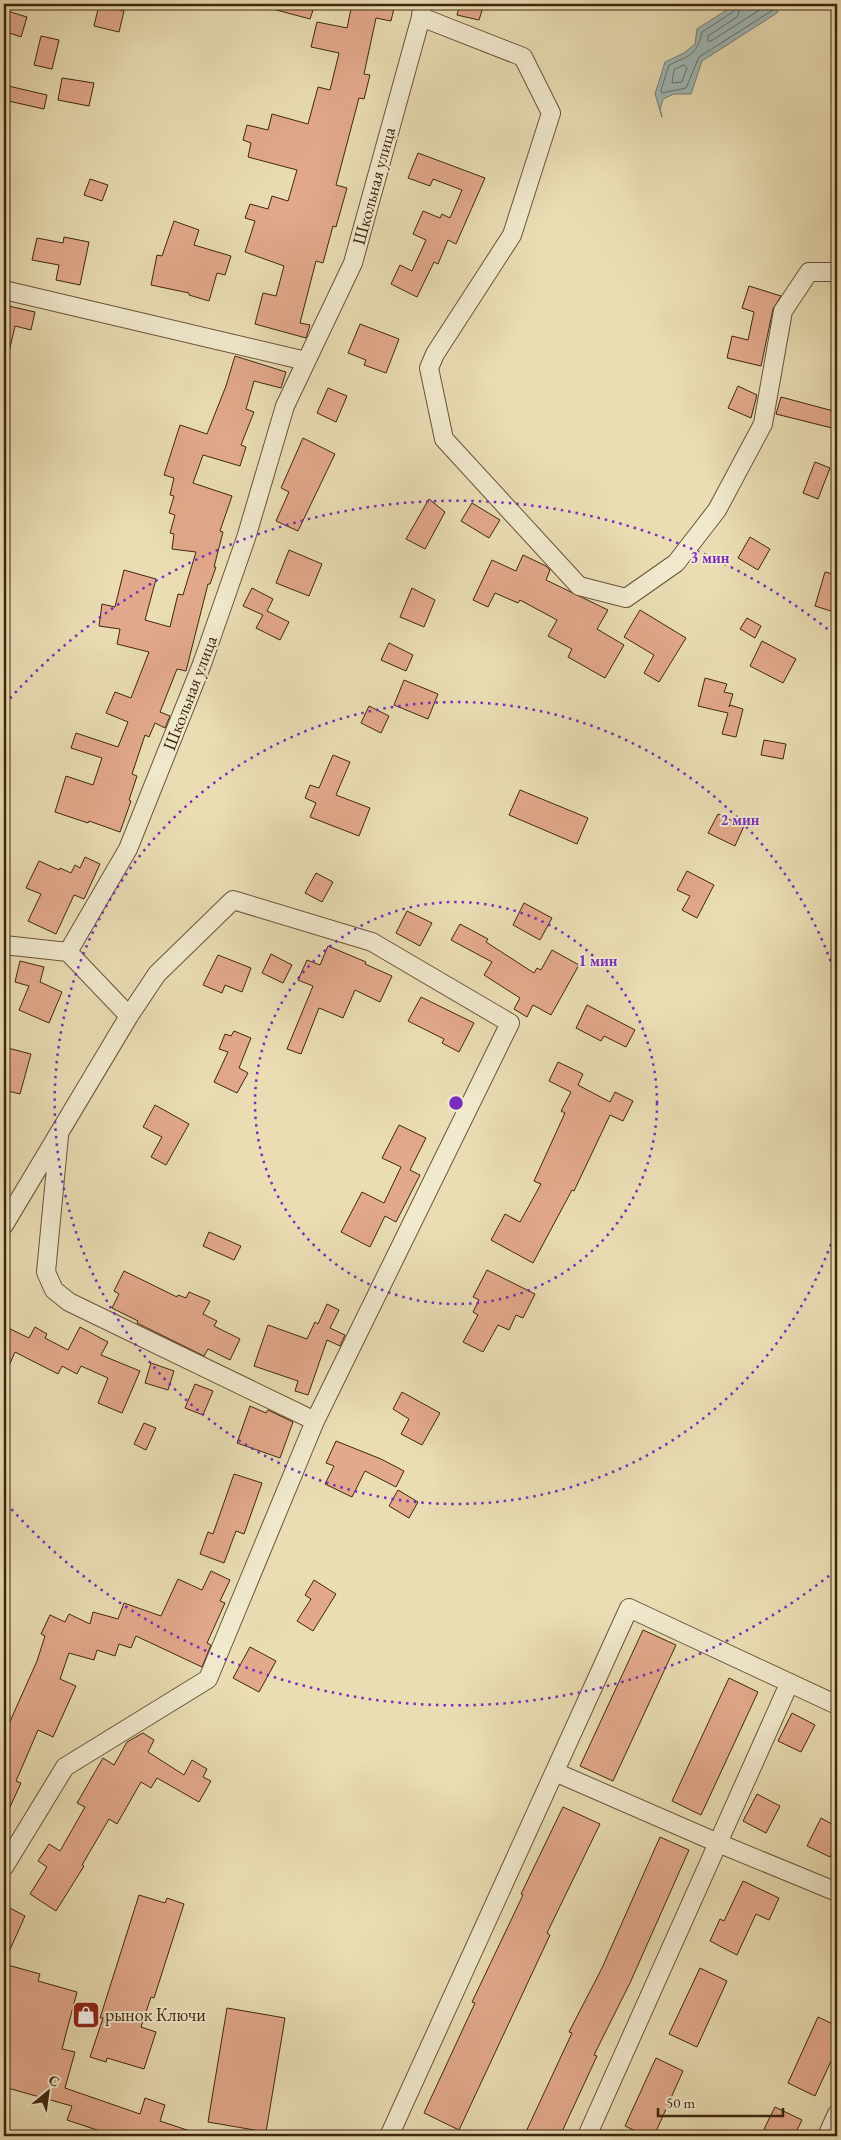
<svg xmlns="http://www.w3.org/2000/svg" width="841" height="2140" viewBox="0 0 841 2140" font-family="'EB Garamond',serif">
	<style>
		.water { fill: #9db9b8; stroke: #777f74 }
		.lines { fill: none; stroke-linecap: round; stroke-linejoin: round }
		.shore { stroke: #6e7063; stroke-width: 1 }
		.building { fill: #e3a98c; stroke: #3e270e }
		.minor-casing { stroke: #695438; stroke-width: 20 }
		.minor { stroke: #f1e9ce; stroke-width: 18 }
		.ring { fill: none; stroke: #7b2cbf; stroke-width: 2.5; stroke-dasharray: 2.5 5 }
		.labels { text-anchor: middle; stroke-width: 4; stroke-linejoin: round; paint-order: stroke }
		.street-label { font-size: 18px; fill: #3e270e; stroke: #f1e9ce }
		.poi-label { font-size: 18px; fill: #3e270e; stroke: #f1e9ce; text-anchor: start }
		.centre { fill: #7b2cbf; stroke: #f1e9ce; stroke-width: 2.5 }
		.ring-label { font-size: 15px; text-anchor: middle; font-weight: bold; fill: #7b2cbf; stroke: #f1e9ce; stroke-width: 4; stroke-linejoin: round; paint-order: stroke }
	</style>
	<rect width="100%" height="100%" fill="#eaddb4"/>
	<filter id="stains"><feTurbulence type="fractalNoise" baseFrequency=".004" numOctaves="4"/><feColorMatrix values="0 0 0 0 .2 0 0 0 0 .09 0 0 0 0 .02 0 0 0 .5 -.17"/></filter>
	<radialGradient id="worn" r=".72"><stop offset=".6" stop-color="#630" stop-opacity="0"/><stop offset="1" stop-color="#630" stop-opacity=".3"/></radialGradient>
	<!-- water -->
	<path class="water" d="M731,4H781L777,13L702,61L691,94H674L663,99L660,109L662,117L655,94L665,62L684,53L695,44L697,29L730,8Z"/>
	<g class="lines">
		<!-- shore -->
		<path class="shore" d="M736,4L733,12L702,32C696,57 690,55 669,65L661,90L662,93L686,88L699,57L773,10L776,4
			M742,4L737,17L708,36V41H711L769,4
			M684,65L687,68L682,82L672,83L674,70Z"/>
	</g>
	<!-- building -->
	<path class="building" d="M269,4H315L310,19L269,8Z
		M352,4H395L391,21L376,18L364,74L370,75L364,99L359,98L336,185L347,188L336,227L333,226L323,263L316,261L300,323L310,325L306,338L255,324L263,293L276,296L284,266L245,252L255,221L245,218L250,204L268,209L272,196L288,201L297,170L248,157L251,143L243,140L247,125L268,130L272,114L308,124L318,87L330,90L339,53L311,47L317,22L347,28Z
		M460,4H484L479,20L457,15Z
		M99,5L124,11L119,32L94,26Z
		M4,10L27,17L21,37L4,31Z
		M41,36L59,40L52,69L34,65Z
		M62,78L94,83L89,106L58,100Z
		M4,85L47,95L44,109L4,100Z
		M418,153L485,178L456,244L448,240L438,264L434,262L417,297L391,284L400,265L412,271L426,240L413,234L423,211L440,218L442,214L450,218L462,190L433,179L430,186L408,178Z
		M90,179L108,185L102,201L84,195Z
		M174,221L199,230L194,245L231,256L225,275L217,273L209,301L189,295V293L151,285L157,255L162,256Z
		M64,237L89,242L80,285L56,280L59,265L32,260L37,238L63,243Z
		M749,286L781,296L773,309L761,366L727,358L732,336L748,340L754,312L742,308Z
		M4,305L35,312L31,330L15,326L9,352H4Z
		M360,324L399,339L386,373L364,365L366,360L348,353Z
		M235,356L286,372L281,388L254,381L246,409L254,412L241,445L246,447L240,466L203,455L193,483L232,496L220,531L223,532L214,567H216L210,584H208L186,671L177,669L160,712L170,716L165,728L155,723L149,737L145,735L132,774L137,776L129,800L131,801L120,832L89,821L88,823L55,812L66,776L93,785L102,758L71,748L76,733L118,747L128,722L106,713L115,692L131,698L149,652L117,644L120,629L99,626L102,604L115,607L124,570L156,579L145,620L170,627L178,594L183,595L196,552L172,549L174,534L170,533L175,515L169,513L174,496L170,495L174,478L164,475L180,425L207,434L226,386Z
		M738,386L757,395L751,418L728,408Z
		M328,388L347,396L336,422L317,413Z
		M781,397L837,412L832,428L776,414Z
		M303,438L335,454L298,531L276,521L289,492L281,488Z
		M815,462L830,468L818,499L803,493Z
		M429,499L445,512L425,549L406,539Z
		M472,503L500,520L489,538L461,521Z
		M750,537L770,549L758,570L738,558Z
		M289,550L322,564L309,596L276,583Z
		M523,555L546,566L550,570L546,580L608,610L597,629L624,645L605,678L568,657L572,649L548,636L557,620L520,600L518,603L495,593L488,607L473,600L492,560L516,571Z
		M825,572L837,575V613L815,606Z
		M252,588L273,599L267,611L289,622L280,640L256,628L263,615L243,606Z
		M412,588L435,600L424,627L400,617Z
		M640,610L686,638L659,682L644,673L654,655L624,637Z
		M747,618L761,626L755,638L740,629Z
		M762,641L796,659L783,683L750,666Z
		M389,643L413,655L406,671L381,660Z
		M705,678L727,684L724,692L733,694L729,707L730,705L743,709L736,737L722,734L728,713L698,706Z
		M404,680L438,694L428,719L394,705Z
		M369,706L389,716L381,733L361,723Z
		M764,740L786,744L783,759L761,755Z
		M333,755L350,762L336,795L370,808L359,836L310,817L316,803L305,798L310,785L319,788Z
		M520,790L588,818L577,844L509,815Z
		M718,814L744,826L735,846L708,833Z
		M85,857L100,864L84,899L74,895L56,934L28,921L41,894L26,888L39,861L59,870L60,868L71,873L75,865L80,868Z
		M687,871L714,885L697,918L682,910L690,896L677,890Z
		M316,873L333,882L322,902L305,893Z
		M524,903L552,918L540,940L513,925Z
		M407,911L432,923L420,946L396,933Z
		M460,924L488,939L486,942L534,973L537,968L541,970L552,950L579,965L551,1015L533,1005L527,1017L514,1009L520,998L484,975L492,962L451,940Z
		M328,946L366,962L365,964L392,976L380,1002L355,990L343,1018L319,1008L301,1054L287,1049L313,986L298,980L307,960L320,965Z
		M271,954L292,965L283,983L262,973Z
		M218,955L251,968L242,992L225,985L222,993L203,985Z
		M20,961L44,967L40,982L62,992L49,1023L19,1010L29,986L15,982Z
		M421,997L474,1023L459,1052L442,1043L444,1039L408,1021Z
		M587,1005L635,1030L626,1047L604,1036L601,1041L576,1028Z
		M234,1031L251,1038L239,1068L248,1073L237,1093L214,1082L228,1052L219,1049L225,1034L231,1036Z
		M4,1047L31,1054L20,1094L4,1090Z
		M558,1062L583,1074L578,1085L610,1102L615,1092L633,1101L623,1121L610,1115L574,1191L572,1190L533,1263L491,1240L505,1214L520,1222L541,1184L534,1181L565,1113L561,1111L571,1092L549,1081Z
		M155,1105L189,1124L166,1165L151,1157L162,1137L143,1127Z
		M399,1125L426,1138L410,1170L420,1175L396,1222L385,1216L370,1247L341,1232L362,1192L384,1203L401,1167L382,1158Z
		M209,1232L241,1246L234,1260L203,1246Z
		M487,1270L535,1294L523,1318L516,1315L509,1330L498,1325L483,1352L463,1342L478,1315L473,1312L479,1300L473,1297Z
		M124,1271L177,1297L178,1295L186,1298L189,1292L210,1301L203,1314L217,1321L214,1326L240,1339L230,1360L208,1349L204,1356L137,1323L138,1321L112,1308L119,1294L114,1291Z
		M327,1304L339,1310L330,1328L345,1335L340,1346L327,1340L308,1395L295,1391L298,1381L254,1366L268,1325L307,1339L315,1322L318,1324Z
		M4,1326L29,1338L35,1327L47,1334L45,1338L68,1350L80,1327L108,1342L101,1355L140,1371L122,1413L98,1403L108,1378L81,1366L77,1374L62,1366L58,1374L15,1352L4,1377Z
		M151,1363L174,1371L168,1390L145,1383Z
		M195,1384L213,1391L203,1415L185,1408Z
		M402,1392L440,1413L422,1445L401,1434L409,1419L393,1409Z
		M250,1406L266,1413L268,1410L293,1422L280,1458L237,1443Z
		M144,1423L156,1428L146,1450L134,1444Z
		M336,1441L381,1459L404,1471L396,1487L365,1471L352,1497L325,1484L334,1466L326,1463Z
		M234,1474L262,1483L244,1534L236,1531L224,1563L200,1554L208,1532L213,1534Z
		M398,1490L418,1502L409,1518L389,1506Z
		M211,1571L230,1580L220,1601L225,1603L207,1643L211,1645L202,1667L136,1636L131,1648L119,1644L115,1656L97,1650L94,1660L69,1653L60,1679L76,1686L53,1737L38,1730L16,1781L21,1783L4,1820V1727L7,1728L37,1661L45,1636L41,1634L50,1615L65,1622L69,1614L90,1624L93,1612L118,1619L124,1603L161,1616L178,1579L202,1590Z
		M314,1580L336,1594L313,1631L297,1621L311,1599L305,1595Z
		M643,1630L676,1645L613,1781L580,1766Z
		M250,1647L276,1661L259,1692L233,1678Z
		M729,1678L758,1692L701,1815L672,1801Z
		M792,1713L815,1725L801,1752L778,1741Z
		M143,1733L154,1740L148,1752L184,1775L192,1760L207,1769L203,1777L211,1781L199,1802L157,1778L151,1788L141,1782L117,1824L109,1819L82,1865L84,1866L56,1911L30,1894L47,1867L38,1861L49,1844L60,1851L85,1807L77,1803L103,1758L114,1765L127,1742Z
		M757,1794L780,1806L766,1833L743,1821Z
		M563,1807L600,1824L547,1933L550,1935L459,2130L424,2113L475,2003L472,2002L523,1895L521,1894Z
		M821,1818L837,1827V1843L830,1857L807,1846Z
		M660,1837L689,1850L630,1983L594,2055L597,2056L560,2136H524L572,2033L569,2032L602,1968Z
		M743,1881L779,1898L769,1920L756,1914L737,1955L710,1941L720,1919L724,1921Z
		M139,1895L165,1903L167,1898L184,1904L154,1998L151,1997L141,2027L156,2032L144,2069L107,2058L106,2062L90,2057L103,2018H100Z
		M4,1905L25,1916L4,1963Z
		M4,1964L40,1974L38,1981L77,1992L62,2049L75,2052L65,2088L140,2114L145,2098L165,2105L160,2121L199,2134V2136H115L67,2120L72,2106L4,2087Z
		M700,1968L727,1981L697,2047L669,2034Z
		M227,2008L285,2018L266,2132L208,2122Z
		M818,2017L837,2026V2048L815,2096L788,2083Z
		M656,2058L683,2071L654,2136H646L625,2126Z
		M775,2107L802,2120L794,2136H778L764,2129Z"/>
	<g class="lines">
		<!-- minor casing -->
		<g class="minor-casing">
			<path id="minor" d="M421,17L523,57L551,113L512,235L435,354L429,368L444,439L579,586L626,598L676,563L717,510L763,424L783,311L809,272H837
				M4,290L306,361
				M4,945L68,952
				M68,952L128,849L202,664L246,538L285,406L353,263L421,17L422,4
				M68,952L129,1016
				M59,1136L46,1272L54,1290L69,1302L315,1421
				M4,1225L129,1016L157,974L233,900L372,942L510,1023L315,1421L208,1679L65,1767L4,1867
				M555,1772L718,1843L837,1892
				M390,2134L629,1608L837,1705
				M587,2136L789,1684
				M827,2136L837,2114"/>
		</g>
		<!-- minor -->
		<use href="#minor" class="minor"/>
	</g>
	<!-- distance rings -->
	<g class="ring">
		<circle cx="456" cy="1103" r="201"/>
		<path d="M836 1230A401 401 0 1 1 836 976"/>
		<path d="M835 1571A602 602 0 0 1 5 1502M5 704A602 602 0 0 1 835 635"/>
	</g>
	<!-- icons -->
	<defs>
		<g id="shop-square" transform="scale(1.4375)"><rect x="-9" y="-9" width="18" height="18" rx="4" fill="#8f2418" stroke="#f1e9ce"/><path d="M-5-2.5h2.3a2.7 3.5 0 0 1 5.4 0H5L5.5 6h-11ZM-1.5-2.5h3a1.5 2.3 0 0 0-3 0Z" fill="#fff"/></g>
	</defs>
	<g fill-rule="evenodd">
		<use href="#shop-square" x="86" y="2015"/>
	</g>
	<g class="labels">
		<!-- street labels -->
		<g class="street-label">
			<text transform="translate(374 186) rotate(-75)" y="6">Школьная улица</text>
			<text transform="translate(190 693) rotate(-69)" y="6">Школьная улица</text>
		</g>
		<!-- poi labels -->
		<g class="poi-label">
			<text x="105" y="2021">рынок Ключи</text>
		</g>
	</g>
	<circle cx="456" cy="1103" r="8" class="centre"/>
	<g class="ring-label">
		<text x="710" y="563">3 мин</text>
		<text x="740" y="825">2 мин</text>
		<text x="598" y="966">1 мин</text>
	</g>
	<!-- margin -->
	<rect width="841" height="2140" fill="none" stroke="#eaddb4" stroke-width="20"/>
	<rect x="5" y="5" width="831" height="2130" fill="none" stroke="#3e270e" stroke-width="2.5"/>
	<rect x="10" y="10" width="821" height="2120" fill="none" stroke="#3e270e"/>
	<!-- north arrow -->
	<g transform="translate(48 2092) rotate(29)" stroke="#f1e9ce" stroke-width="4" paint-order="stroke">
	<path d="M0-4L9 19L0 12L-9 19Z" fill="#3e270e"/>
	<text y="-8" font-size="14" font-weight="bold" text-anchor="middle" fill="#3e270e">С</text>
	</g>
	<!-- scale -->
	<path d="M658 2108v8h125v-8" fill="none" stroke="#3e270e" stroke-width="2.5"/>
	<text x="666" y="2108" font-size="15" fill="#3e270e" stroke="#f1e9ce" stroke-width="4" paint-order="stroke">50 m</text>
	<rect width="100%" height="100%" filter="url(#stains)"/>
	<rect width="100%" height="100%" fill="url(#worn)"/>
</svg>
